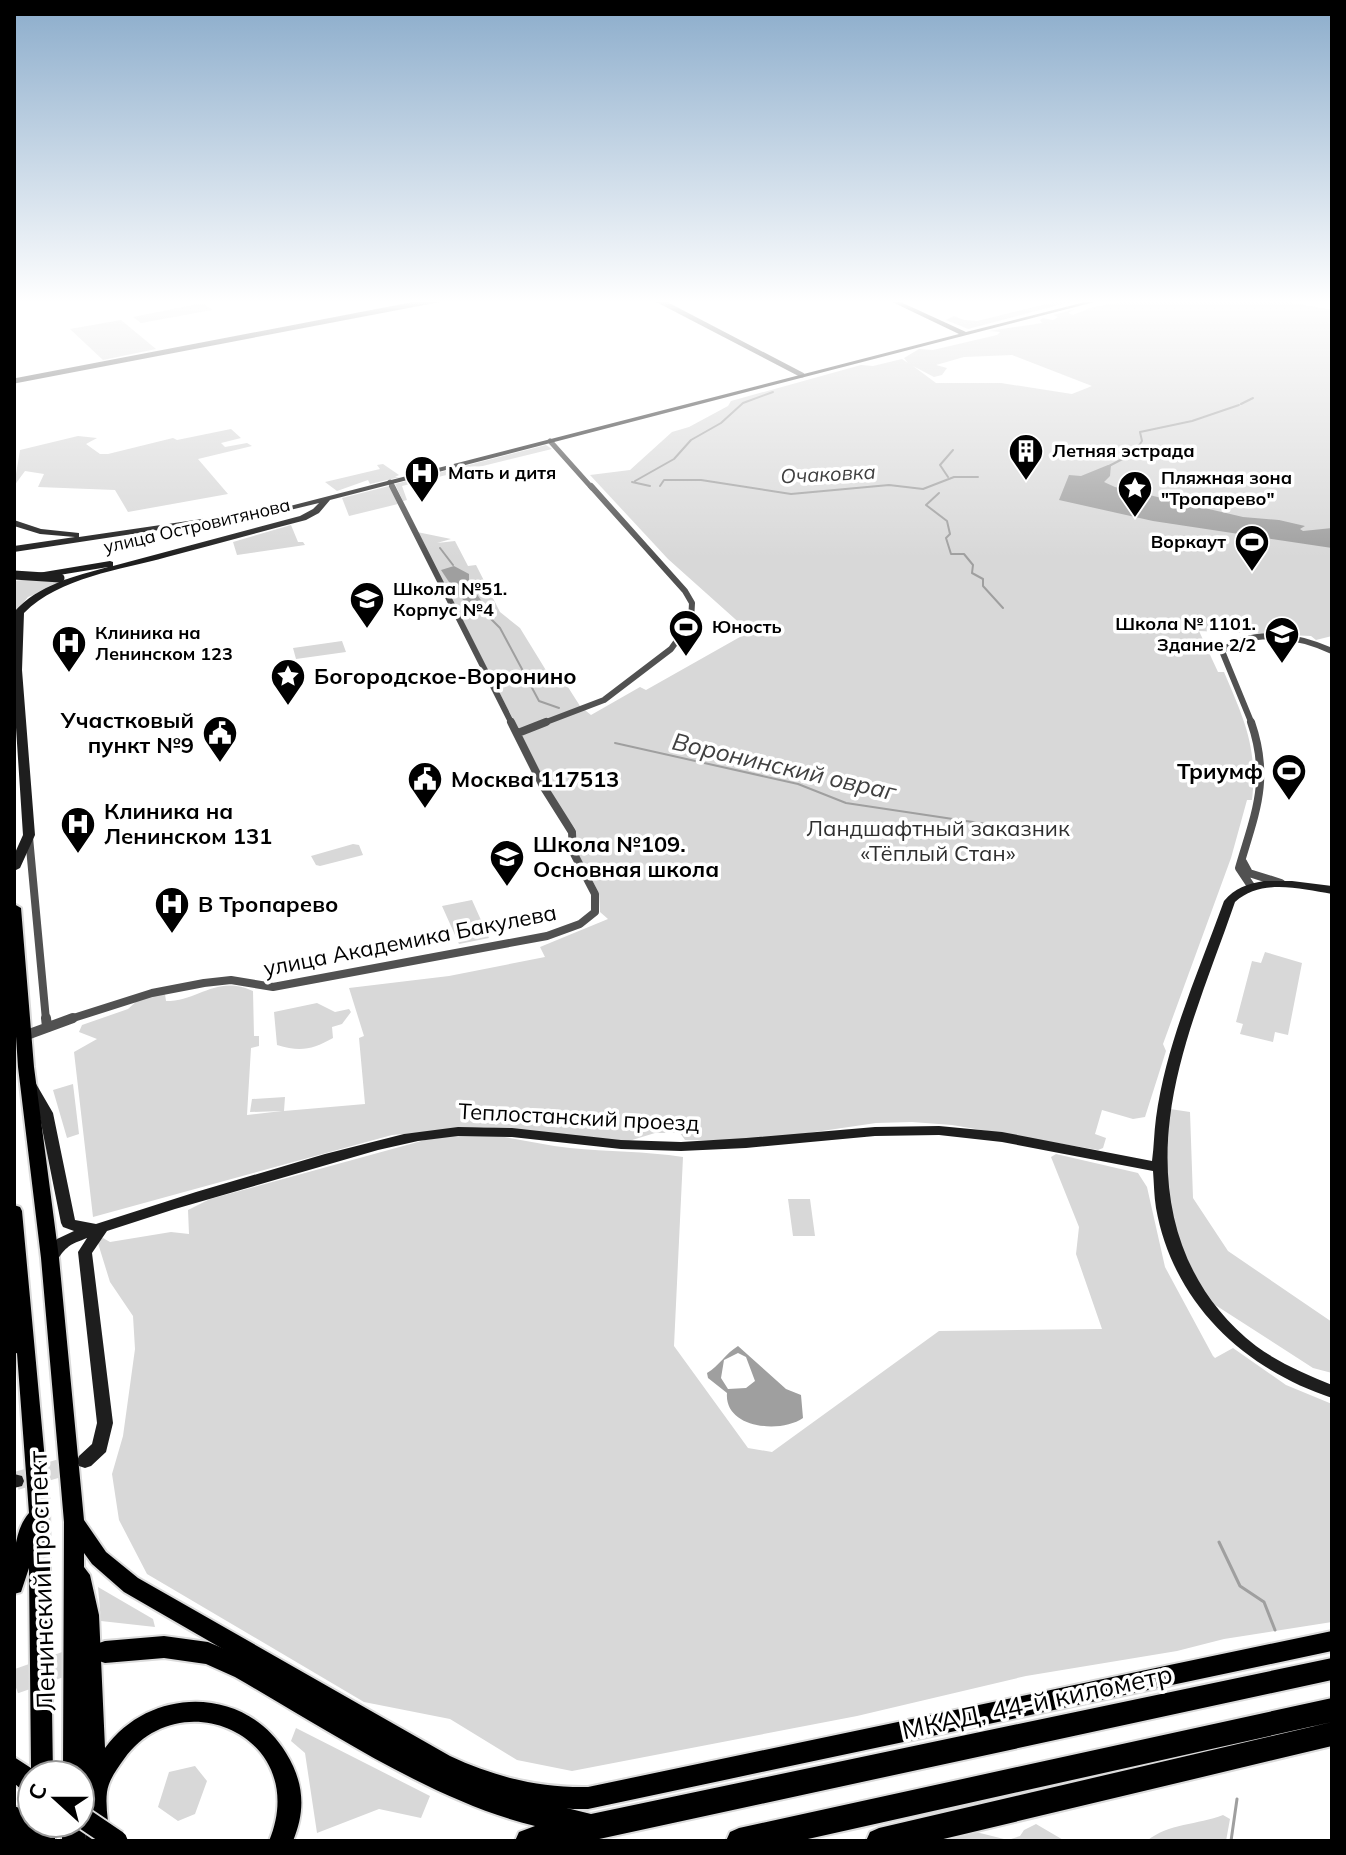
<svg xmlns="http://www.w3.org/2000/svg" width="1346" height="1855" viewBox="0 0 1346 1855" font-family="Mulish,sans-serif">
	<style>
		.green { fill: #d8d8d8; fill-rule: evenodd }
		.water { fill: #9f9f9f; fill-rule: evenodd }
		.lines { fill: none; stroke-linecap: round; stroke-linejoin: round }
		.stream-far1 { stroke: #9f9f9f; stroke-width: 2 }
		.stream { stroke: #9f9f9f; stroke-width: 3 }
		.secondary-tunnel { stroke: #d9d9d9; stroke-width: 18; stroke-dasharray: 18 9; stroke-linecap: butt }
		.highway-tunnel { stroke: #d9d9d9; stroke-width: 24; stroke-dasharray: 24 12; stroke-linecap: butt }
		.primary-casing { stroke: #dbdbdb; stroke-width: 4 }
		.highway-casing { stroke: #dbdbdb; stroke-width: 4 }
		.street-far3 { stroke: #515151; stroke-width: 5 }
		.street-far2 { stroke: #515151; stroke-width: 6 }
		.street-far1 { stroke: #515151; stroke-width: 8 }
		.street { stroke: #515151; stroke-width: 10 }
		.secondary { fill: #1e1e1e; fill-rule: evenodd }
		.primary { fill: #000; fill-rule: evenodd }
		.highway { fill: #000; fill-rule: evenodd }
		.primary-bridge-casing { stroke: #dbdbdb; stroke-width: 25; stroke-linecap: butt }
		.secondary-bridge { stroke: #1e1e1e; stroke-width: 9 }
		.primary-bridge { stroke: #000; stroke-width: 21 }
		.labels { text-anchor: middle; stroke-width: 7; stroke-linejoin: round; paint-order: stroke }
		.far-poi-label { font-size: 18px; font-weight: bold; fill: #000; stroke: #fff; text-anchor: start }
		.far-street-label { font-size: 18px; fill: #000; stroke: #fff }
		.far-water-label { font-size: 20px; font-style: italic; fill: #404040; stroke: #fff }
		.poi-label { font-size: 22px; font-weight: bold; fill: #000; stroke: #fff; text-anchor: start }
		.park-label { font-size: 22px; fill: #2f2f2f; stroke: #fff }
		.street-label { font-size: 22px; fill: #000; stroke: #fff }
		.water-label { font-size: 24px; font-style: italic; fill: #404040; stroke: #fff }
		.near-street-label { font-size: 26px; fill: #000; stroke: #fff }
	</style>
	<rect width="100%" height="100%" fill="#fff"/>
	<!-- green -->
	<path class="green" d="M1067,299H1081L968,329L946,320L954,316L964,320L977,321Z
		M1125,299H1272L1332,310V636L1316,640L1311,636L1199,631L1218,672H1224C1244,719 1258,748 1252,800H1247L1231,858L1163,1044L1166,1051L1145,1117L1133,1119L1102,1110L1095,1134L1106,1138L1103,1148L1098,1150L952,1125L912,1122L876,1123L754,1141L685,1140L680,1133H655L629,1141L484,1127L392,1135L93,1217L74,1052L97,1039L79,1032L82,1025L128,1009L139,999L165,994L166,1001C199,1001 217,974 253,991L254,1036H259V1046L251,1048L247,1115L282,1111L250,1112L252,1099L285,1097L284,1111L365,1104L359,1038L364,1036L349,988L449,976L545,957L540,947L608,919L600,912L599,893L577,852L576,830L554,799L417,532L451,539L437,543L455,541L468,566L476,565L500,612L520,628L547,672L559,673L580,706L591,715L640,687L646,690L747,633L744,627L668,559L590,475L630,470L672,432L689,427L728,406L731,401L861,365L873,366L902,359L908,363L904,358L919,349L933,350L997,335L1000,332L989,331L1042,323L1040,320L1043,318L1053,320L1058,317L1054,315L1075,309L1068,313L1073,315L1093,307L1130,301ZM1012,355L1092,386L1072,394L1001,383H936L913,366L934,377L942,375L947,368L936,365L964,357Z
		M203,303L212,310L141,323L133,317Z
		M121,320L156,349L103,360L70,329Z
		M231,429L241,438L221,443L225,447L247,443L252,446L198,459L228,494L128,512L115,490L38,487L44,474L25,471L14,486L20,450L78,436L97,438L86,444L100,454H108L173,438L177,440Z
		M546,445L552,449L402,486L407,500L403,501L395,484Z
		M383,464L399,475L395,477H400L370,484L368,480L337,491L325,482L380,469L377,465Z
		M389,486L398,504L349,516L342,498Z
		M291,525L298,542H303L305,545L237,555L233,542Z
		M29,579H74L28,597L14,614V581Z
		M342,641L346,652L296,659L293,648Z
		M353,844L359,845L363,855L320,866L316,865L311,856Z
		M472,900L489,938L459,944L442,906Z
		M1265,952L1302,963L1288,1035L1275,1032L1273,1042L1240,1034L1243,1024L1236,1022L1252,961L1261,963Z
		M317,1003L335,1012L349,1009L351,1012L342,1024L332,1027L333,1038C312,1050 300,1052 277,1045L274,1012Z
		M73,1084L79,1134L67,1138L53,1090Z
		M1170,1109L1190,1112L1193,1198L1228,1251L1332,1322V1373L1313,1368L1209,1301L1179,1244L1165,1189Z
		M470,1133C504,1135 536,1144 570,1148C608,1152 645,1151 683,1157L674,1346L748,1448L772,1452L939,1331L1102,1329L1076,1254L1079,1227L1051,1157L1056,1154L1138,1173L1147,1187L1165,1267L1213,1356L1215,1358L1233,1348L1286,1385L1332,1404V1622L1224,1639L1177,1651L1026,1676L857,1716L572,1771L517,1760L450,1719L364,1702L147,1574L119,1520L112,1474L123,1436L135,1349L133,1316L110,1282L97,1240L103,1238L110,1242L171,1232L189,1234L188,1210L210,1199L425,1140Z
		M788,1199H810L815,1236H793Z
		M98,1587L153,1619L155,1627L101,1621Z
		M296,1728L430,1796L421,1818L379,1809L317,1833L305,1753L291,1741Z
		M195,1766L207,1781L195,1814L178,1821L158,1807L169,1772Z
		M1223,1815L1230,1819L1226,1841H1147C1168,1823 1198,1825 1223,1815Z
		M1036,1824L1065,1841H933L972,1831L1008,1840L1020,1836L1024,1830Z"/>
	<!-- water -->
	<path class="water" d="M1108,465H1111L1110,476L1104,482L1115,487L1243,517L1279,520L1305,526L1300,529L1303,531L1332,528V548L1153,521L1059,500L1069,475L1081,476Z
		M454,566L469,574V583L492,616L479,615L457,594L441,570Z
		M738,1346L786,1389L801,1395L803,1418C780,1434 724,1428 727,1393L708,1378L707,1373C719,1366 725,1354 738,1346ZM738,1353L746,1357L755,1381L746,1388L728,1389L721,1378L724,1360Z"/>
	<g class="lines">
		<!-- stream-far1 -->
		<path class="stream-far1" d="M1241,404L1253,398
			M1109,466L1134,453L1142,441L1140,432L1192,421L1239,405
			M948,477L940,465L953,450
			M635,481L674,459L691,440L721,423L743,403L773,392
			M632,482L650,486
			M660,486L664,480H701L791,494L889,485L923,489L954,477H978
			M939,493L926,505L947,521L950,534L946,538L951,554H964L973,565L972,573L983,579V586L1003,608
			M440,548L453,565
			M487,615L500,628L539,701L559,708
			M615,743L798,784L846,803L1013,828L1047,824"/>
		<!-- stream -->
		<path class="stream" d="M1219,1542L1240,1586L1264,1602L1275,1630
			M1231,1841L1237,1799"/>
		<!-- secondary-tunnel -->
		<path class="secondary-tunnel" d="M16,1481L74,1464"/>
		<!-- highway-tunnel -->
		<path class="highway-tunnel" d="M14,1682L84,1657"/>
		<!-- primary casing -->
		<g class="primary-casing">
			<path id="primary" d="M14,904L21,908L34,1067L59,1258L84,1520L106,1552L138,1578L450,1756C495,1777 539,1788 588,1787L1332,1631V1651L588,1809C484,1811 400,1752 314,1702C250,1665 187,1628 124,1592L92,1564L84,1553V1567L90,1575L99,1615L105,1748C151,1685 246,1686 286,1753C304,1782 306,1810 293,1841H269C312,1738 181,1679 124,1759C117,1769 109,1779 107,1792C105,1807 109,1825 110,1841H86L85,1802L83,1797L84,1778L80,1784V1775H63L64,1522L41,1258L18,1067L14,1006Z
				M14,1205L20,1207L22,1211L49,1504L53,1775H32V1795L24,1792L14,1783V1757L31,1768L29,1568L21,1592L14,1594C14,1568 11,1534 29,1513L17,1353L14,1354Z
				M14,1806L22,1809L31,1826L32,1822L55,1823V1841H14Z
				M80,1814L86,1823V1841H62V1823H80Z"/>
		</g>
		<!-- highway casing -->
		<g class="highway-casing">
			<path id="highway" d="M164,1636L208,1642L253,1661L451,1771L506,1793L591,1814L1332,1658V1680L590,1841H515L519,1832L535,1826C432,1801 328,1730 235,1677L206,1664L164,1658L105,1663L96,1660L93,1652L96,1644L105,1641Z
				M1332,1698V1746L935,1841H866L870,1832L879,1828L1332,1722L799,1841H726L730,1832L739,1828Z"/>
		</g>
		<!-- street-far3 -->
		<path class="street-far3" d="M656,299L802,375
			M14,381L442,299
			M550,441L592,488
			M390,482L393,488"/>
		<!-- street-far2 -->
		<path class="street-far2" d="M392,486L512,724
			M541,724L604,700L671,649L691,621L692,603L685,591L591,486
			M1252,724L1222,651C1252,627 1299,636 1332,651"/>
		<!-- street-far1 -->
		<path class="street-far1" d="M1251,722C1271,780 1255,813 1239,868L1251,886
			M518,733L546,722
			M29,837L46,1020
			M1243,862L1249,873L1281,883
			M67,1020L152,993L204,983L231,980L273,987L547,936L580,924L595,912V894L573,852L572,832L543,786L511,722"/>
		<!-- street -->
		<path class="street" d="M46,1018L47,1027
			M24,1036L73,1018"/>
		<!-- secondary -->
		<path class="secondary" d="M886,299H894L966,332L1097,299H1106L330,500L319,513L306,520C260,532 213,545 167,557C120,570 60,577 24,613L22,670L35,835L20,868L14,871V855L23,835L14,697V612C38,585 75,576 108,567L41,578L37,575L38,573L110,561L113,562V566L300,516L313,509L319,503L290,510L14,552V546L75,537L40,534L14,526V520L41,529L79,533V537L290,506L959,334Z
			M1264,881H1292L1332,886V894C1300,889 1262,878 1235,902C1211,972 1179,1044 1170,1118C1159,1207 1184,1290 1256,1346C1279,1363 1306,1374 1332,1385V1398C1244,1369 1173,1303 1156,1208C1154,1196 1154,1183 1153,1171L1002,1142L939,1135L875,1136L746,1148L681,1151L621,1149L512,1137L458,1136L418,1141L378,1150L175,1209L107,1231L92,1253L113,1423L106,1452L91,1466L85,1468L79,1466L77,1461L79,1456L92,1444L97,1423L78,1252L87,1238C80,1241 72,1243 67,1248C57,1256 60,1264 45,1262L43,1258L57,1239L74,1231L63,1227L61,1223L39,1113L23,1085L25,1082H35L53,1113L75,1220L96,1224L196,1192L325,1154L404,1134L458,1127L512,1128L621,1140L681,1142L746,1138L875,1127L939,1126L1002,1132L1152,1161C1154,1147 1154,1132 1156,1118C1166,1043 1199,971 1224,901C1235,888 1247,884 1264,881Z
			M14,1474L22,1476L24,1481L22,1486L14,1488Z"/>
		<!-- primary -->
		<use href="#primary" class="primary"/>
		<!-- highway -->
		<use href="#highway" class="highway"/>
		<!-- primary-bridge casing -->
		<g class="primary-bridge-casing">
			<path id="primary-bridge" d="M80,1816L117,1841"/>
		</g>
		<!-- secondary-bridge -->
		<path class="secondary-bridge" d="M14,575L60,578"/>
		<!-- primary-bridge -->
		<use href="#primary-bridge" class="primary-bridge"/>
	</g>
	<!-- sky -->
	<linearGradient id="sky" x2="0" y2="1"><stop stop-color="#8baccb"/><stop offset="0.54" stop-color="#fff"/><stop offset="1" stop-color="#fff" stop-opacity="0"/></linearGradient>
	<rect width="1346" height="558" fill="url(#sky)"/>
	<!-- icons -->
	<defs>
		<g id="building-pin" transform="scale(1.8)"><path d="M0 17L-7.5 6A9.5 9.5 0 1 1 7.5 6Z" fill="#000" stroke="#fff"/><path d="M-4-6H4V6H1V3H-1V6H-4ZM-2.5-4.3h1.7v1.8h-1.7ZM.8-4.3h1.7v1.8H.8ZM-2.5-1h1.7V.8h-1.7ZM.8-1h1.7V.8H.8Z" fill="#fff"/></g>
		<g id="hospital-pin" transform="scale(1.8)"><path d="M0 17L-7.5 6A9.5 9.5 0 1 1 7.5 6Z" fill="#000" stroke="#fff"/><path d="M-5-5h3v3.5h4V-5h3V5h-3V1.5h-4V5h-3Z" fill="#fff"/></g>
		<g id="sight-pin" transform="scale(1.8)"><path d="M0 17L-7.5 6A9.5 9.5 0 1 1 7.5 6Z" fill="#000" stroke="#fff"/><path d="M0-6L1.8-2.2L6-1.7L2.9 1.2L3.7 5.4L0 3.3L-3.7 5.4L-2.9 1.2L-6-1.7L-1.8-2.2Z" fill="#fff"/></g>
		<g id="stadium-pin" transform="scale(1.8)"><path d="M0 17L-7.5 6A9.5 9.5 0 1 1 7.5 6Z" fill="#000" stroke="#fff"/><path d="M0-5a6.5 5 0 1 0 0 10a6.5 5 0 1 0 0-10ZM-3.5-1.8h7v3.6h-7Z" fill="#fff"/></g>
		<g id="school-pin" transform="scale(1.8)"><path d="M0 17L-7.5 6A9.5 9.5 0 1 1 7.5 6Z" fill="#000" stroke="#fff"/><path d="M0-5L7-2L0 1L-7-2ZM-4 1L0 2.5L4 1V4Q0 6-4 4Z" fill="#fff"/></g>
		<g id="civic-pin" transform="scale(1.8)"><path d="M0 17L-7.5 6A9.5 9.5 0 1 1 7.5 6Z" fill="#000" stroke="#fff"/><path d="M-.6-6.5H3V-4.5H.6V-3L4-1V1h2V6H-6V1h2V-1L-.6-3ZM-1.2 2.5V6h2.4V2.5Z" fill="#fff"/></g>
	</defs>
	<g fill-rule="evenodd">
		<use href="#building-pin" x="1026" y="451"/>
		<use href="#hospital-pin" x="422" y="473"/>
		<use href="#sight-pin" x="1135" y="488"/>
		<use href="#stadium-pin" x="1252" y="542"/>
		<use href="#school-pin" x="367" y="599"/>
		<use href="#stadium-pin" x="686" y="627"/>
		<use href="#school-pin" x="1282" y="634"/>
		<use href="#hospital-pin" x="69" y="643"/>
		<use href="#sight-pin" x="288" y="676"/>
		<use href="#civic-pin" x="220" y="733"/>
		<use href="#stadium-pin" x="1289" y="771"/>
		<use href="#civic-pin" x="425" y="779"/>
		<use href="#hospital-pin" x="78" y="824"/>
		<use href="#school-pin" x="507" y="857"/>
		<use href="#hospital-pin" x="172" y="904"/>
	</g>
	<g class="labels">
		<!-- far-poi labels -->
		<g class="far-poi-label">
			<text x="1052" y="457">Летняя эстрада</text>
			<text x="448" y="479">Мать и дитя</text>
			<text x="1161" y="484">Пляжная зона<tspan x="1161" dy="21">"Тропарево"</tspan></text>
			<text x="1226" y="548" text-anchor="end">Воркаут</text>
			<text x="393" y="595">Школа №51.<tspan x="393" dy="21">Корпус №4</tspan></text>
			<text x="1256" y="630" text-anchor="end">Школа № 1101.<tspan x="1256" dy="21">Здание 2/2</tspan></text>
			<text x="712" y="633">Юность</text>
			<text x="95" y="639">Клиника на<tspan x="95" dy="21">Ленинском 123</tspan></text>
		</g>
		<!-- far-street labels -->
		<g class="far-street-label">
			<text transform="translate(197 526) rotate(-13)" y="6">улица Островитянова</text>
		</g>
		<!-- far-water labels -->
		<g class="far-water-label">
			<text transform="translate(828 474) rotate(-3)" y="7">Очаковка</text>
		</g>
		<!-- poi labels -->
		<g class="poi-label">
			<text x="314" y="684">Богородское-Воронино</text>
			<text x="194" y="728" text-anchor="end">Участковый<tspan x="194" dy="25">пункт №9</tspan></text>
			<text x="1263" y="779" text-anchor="end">Триумф</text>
			<text x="451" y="787">Москва 117513</text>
			<text x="104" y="819">Клиника на<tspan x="104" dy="25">Ленинском 131</tspan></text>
			<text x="533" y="852">Школа №109.<tspan x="533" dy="25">Основная школа</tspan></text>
			<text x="198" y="912">В Тропарево</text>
		</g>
		<!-- park labels -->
		<g class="park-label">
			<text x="938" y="836">Ландшафтный заказник<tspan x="938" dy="25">«Тёплый Стан»</tspan></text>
		</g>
		<!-- street labels -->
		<g class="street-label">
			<text transform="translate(410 940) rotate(-11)" y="8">улица Академика Бакулева</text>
			<text transform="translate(579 1117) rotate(3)" y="8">Теплостанский проезд</text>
		</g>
		<!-- water labels -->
		<g class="water-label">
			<text transform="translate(784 767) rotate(13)" y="8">Воронинский овраг</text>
		</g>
		<!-- near-street labels -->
		<g class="near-street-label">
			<text transform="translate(42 1581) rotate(-92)" y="9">Ленинский проспект</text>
			<text transform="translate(1037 1702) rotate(-12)" y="9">МКАД, 44-й километр</text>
		</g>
	</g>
	<!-- border -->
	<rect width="1346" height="1855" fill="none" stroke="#000000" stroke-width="32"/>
	<!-- north arrow -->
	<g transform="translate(56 1799) rotate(291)"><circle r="38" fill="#ffffff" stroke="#999999" stroke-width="2"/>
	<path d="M0-6L14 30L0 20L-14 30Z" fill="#000000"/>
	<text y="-12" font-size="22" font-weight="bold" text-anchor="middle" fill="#000000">С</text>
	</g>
</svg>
